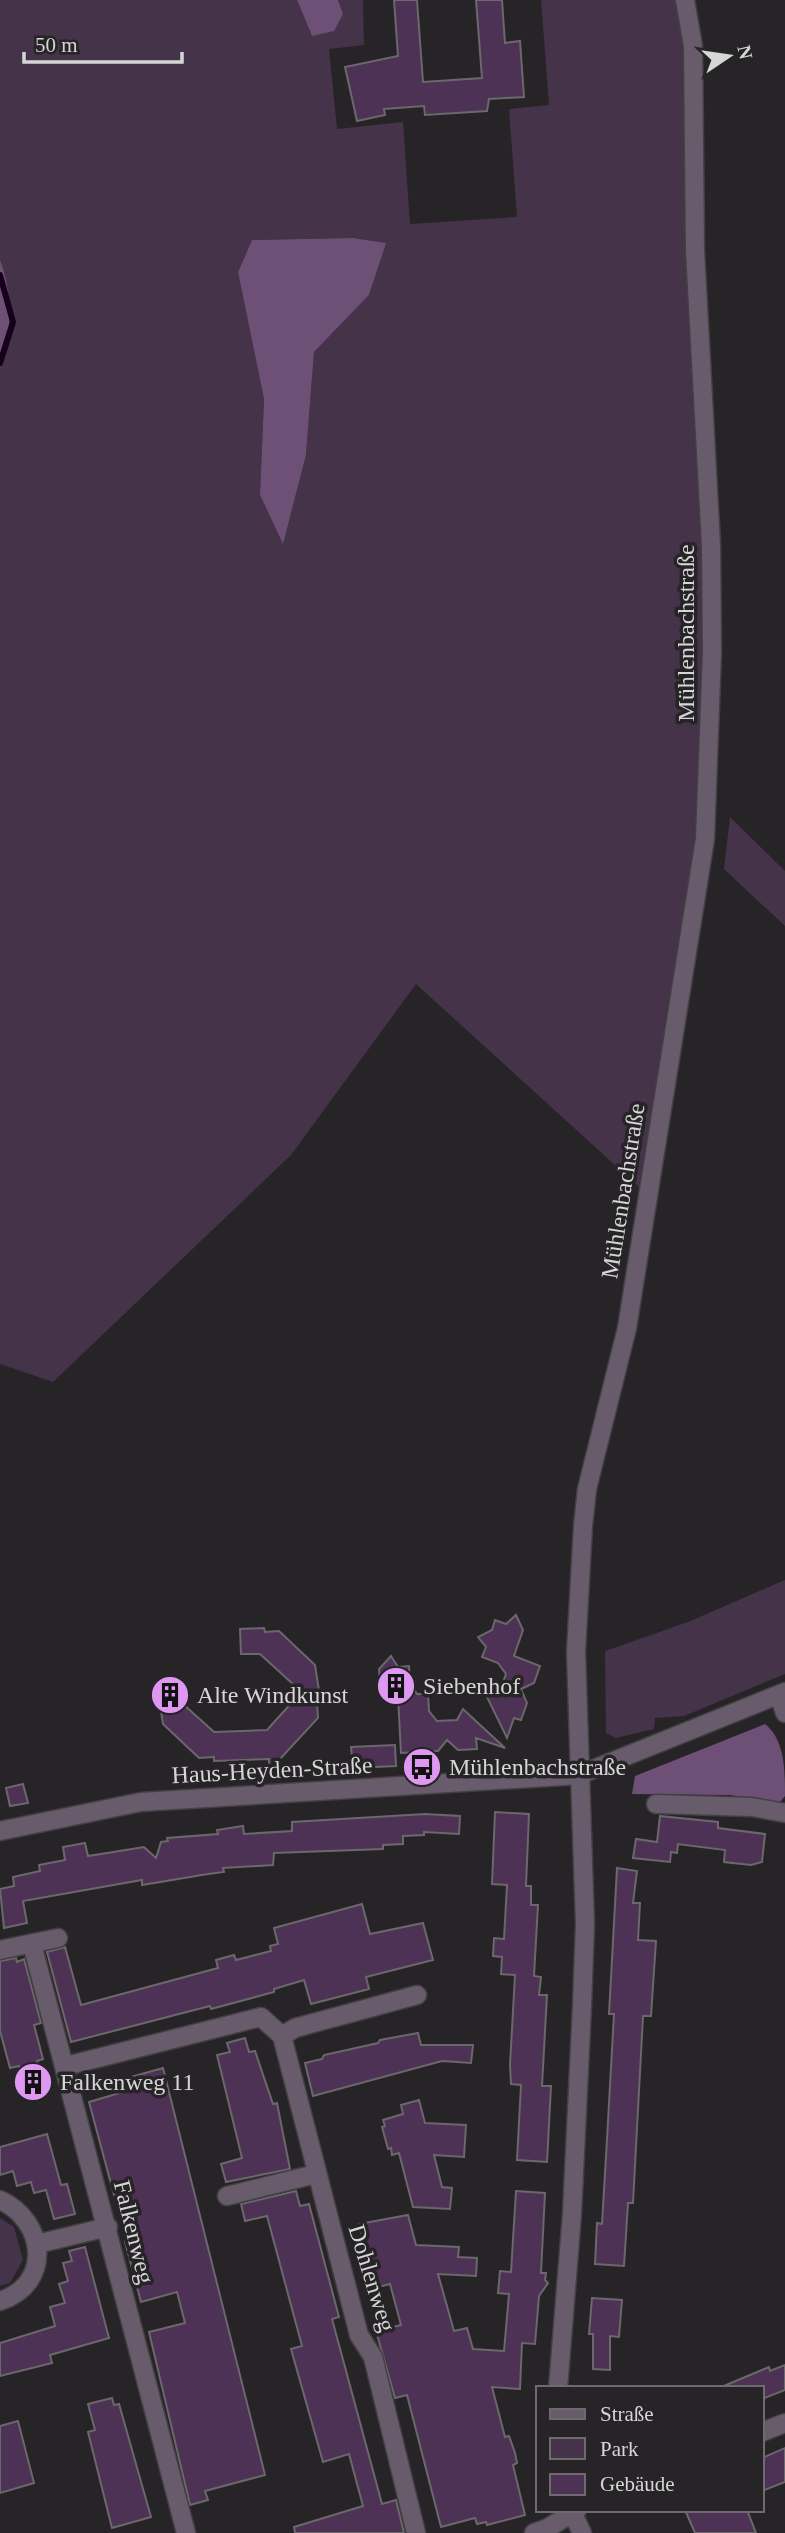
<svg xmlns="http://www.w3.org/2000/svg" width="785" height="2533" viewBox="0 0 785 2533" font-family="Georgia,serif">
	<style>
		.green { fill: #443349; fill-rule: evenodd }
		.forest { fill: #6e5076 }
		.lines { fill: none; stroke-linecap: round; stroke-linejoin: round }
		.stream { stroke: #16001c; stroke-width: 6 }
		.building { fill: #4e3256; stroke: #6a686a; stroke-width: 2 }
		.minor-casing { stroke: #424042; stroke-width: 21 }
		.tertiary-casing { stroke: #424042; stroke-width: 21 }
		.minor { stroke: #685b6c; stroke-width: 18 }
		.tertiary { stroke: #685b6c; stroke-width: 18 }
		.labels { text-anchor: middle; stroke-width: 7; stroke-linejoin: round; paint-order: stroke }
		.street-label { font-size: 24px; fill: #d7d6d7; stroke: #262426 }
		.poi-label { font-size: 24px; fill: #d7d6d7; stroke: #262426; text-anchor: start }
	</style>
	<rect width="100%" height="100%" fill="#262426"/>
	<!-- green -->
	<path class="green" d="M0,0H297L312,36L343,14L338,0H363L364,45L329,49L337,129L403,122L410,224L517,217L509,109L549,105L541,0H677L686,67C696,304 715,543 702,779C695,915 660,1053 639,1187L416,984L291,1155L53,1382L0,1364V368L9,345V310L0,260ZM353,238L385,243L369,295L314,352L306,455L283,543L260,495L264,399L238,272L252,240Z
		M730,817L785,871V926L724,869Z
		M785,1580V1674L684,1716L655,1718L654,1729L616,1738L606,1733L605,1651L688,1622Z
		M0,2218L14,2227L23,2260L10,2283L0,2286Z"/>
	<!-- forest -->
	<path class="forest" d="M297,0H338L343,14L334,31L312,36Z
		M353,238L386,243L369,295L314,352L306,455L283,544L260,495L264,399L238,272L252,240Z
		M0,260C13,294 12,335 0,368Z
		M765,1724C785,1740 785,1770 785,1796L779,1803L730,1795L632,1794L635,1776Z"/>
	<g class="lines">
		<!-- stream -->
		<path class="stream" d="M0,275L13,322L0,363"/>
	</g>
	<!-- building -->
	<path class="building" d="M394,0H417L423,82L482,78L476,0H502L505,43L520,41L524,97L489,99L487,111L425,115L424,106L384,109L385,115L357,121L345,67L398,56Z
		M516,1615L523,1630L514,1656L540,1666L534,1683L521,1689L527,1703L521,1720L514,1718L507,1738L486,1695L499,1693L506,1674L498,1663L482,1657L486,1647L478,1637L492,1630L495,1620L506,1624Z
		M264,1628L265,1632L279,1631L315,1665L321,1703H317L318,1718L269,1771V1759L214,1761V1757L199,1758L163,1724L157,1686L182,1685L183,1704L214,1732L267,1730L295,1699V1686L260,1654H241L240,1629Z
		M391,1656L398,1667L409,1666L410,1683L417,1694H428L429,1711L437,1721L457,1720L463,1709L505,1748L476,1738L477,1749L458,1750L447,1740L438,1751L401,1753L398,1697H381L379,1669Z
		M395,1745L396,1766L353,1768L351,1747Z
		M23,1784L28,1803L10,1806L6,1788Z
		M495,1812L529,1814L526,1886H531V1905H538L534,1976L541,1977L539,1995H547L542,2086H551L547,2162L517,2160L521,2085L511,2084L510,2065L515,1975L501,1974L502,1957L493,1956L494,1938L504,1939L507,1885L492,1884Z
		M425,1814L460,1816L459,1834L424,1832V1835L403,1836V1844L383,1845V1849L274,1853L273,1865L223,1868L224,1872L208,1874L142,1885V1880L23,1901L27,1923L4,1928L0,1889L14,1886L13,1877L40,1871L39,1865L65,1860L63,1847L85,1843L88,1856L144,1847L156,1858L161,1842L168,1841L167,1838L218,1834L217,1830L243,1826L244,1834L292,1831V1822Z
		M660,1816L718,1822V1828L765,1834L762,1862L751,1865L724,1862L725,1850L678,1844L677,1853L671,1852L670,1862L633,1858L636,1839L657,1842Z
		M617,1868L637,1871L633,1903H640L638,1940L656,1941L651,2016H643L633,2203H628L624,2266L595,2264L597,2223L602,2224L607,2139L614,2014H609Z
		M362,1904L370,1934L423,1923L433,1960L366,1977L369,1989L311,2004L304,1980L274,1989V1992L211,2009L210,2006L71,2042L47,1952L65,1947L81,2005L218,1968L216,1960L234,1955L236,1960L271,1951L270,1946L278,1944L274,1928Z
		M16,1958L17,1962L24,1959L41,2023L34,2025L43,2059L37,2061L43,2084L26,2089L19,2066L10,2068L0,2031V1961Z
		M418,2033L421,2045H473L471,2063L442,2061L313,2096L305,2063L322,2059L324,2055L378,2043L380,2040Z
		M245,2038L249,2052L255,2051L273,2104L277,2103L290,2169L226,2182L221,2164L242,2158L217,2055L230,2052L227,2043Z
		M163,2068L265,2475L205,2491L208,2500L190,2505L149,2332L185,2323L177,2292L141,2302L125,2242L137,2238L124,2192L114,2195L89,2102L123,2092L120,2080Z
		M419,2100L425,2123L466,2125L464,2157L434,2155L442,2187L452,2188L450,2209L413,2207L399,2153L392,2155L391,2148L388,2149L382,2127L385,2126L383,2120L403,2114L401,2105Z
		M47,2134L61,2185L67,2184L75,2214L54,2219L46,2190L34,2193L31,2182L17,2186L13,2171L0,2175V2147Z
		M296,2191L300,2206L309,2204L339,2317L332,2319L382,2504L396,2500L404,2533H295L294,2527L363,2506L349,2454L323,2462L291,2349L302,2346L267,2216L245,2221L241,2204Z
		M516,2191L545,2193L541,2273H546L545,2280L548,2283L539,2296L535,2344L522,2343L520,2389L492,2387L505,2437L509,2436L515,2453L517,2463L513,2465L525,2515L487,2525L486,2522L477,2524L475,2518L441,2527L407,2395L395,2398L376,2331L401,2325L390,2284L371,2289L366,2268L370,2267L359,2224L408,2215L416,2245L459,2247L458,2257L477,2258L476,2276L438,2274L454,2331L467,2328L473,2349L504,2351L509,2294L498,2293L500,2271L511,2272Z
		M85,2247L109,2338L50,2355L52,2363L0,2376V2343L55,2326L50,2307L65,2303L59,2284L68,2281L63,2263L72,2261L69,2251Z
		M592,2298L622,2300L619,2337L610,2336V2370L593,2369V2334H589Z
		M785,2365V2390L762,2399V2388H719L769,2367L770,2371Z
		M112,2398L114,2405L119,2404L151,2517L112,2528L88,2432L95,2430L88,2404Z
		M18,2421L34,2483L0,2493V2426Z
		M785,2448V2482L762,2491V2458Z
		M685,2510H747L756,2533H695Z"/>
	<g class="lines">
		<!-- minor casing -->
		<g class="minor-casing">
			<path id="minor" d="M779,1695L785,1713
				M656,1804L752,1807L785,1813
				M0,1831L141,1802L579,1775L785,1692
				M32,1944L186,2533
				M0,1950L58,1938
				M282,2036L295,2028L417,1995
				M66,2066L261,2017L282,2036L359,2335L373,2357L416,2533
				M227,2196L316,2174
				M0,2200C46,2221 53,2284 0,2301
				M37,2244L108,2227
				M762,2432L785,2423
				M534,2533L548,2528L577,2510"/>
		</g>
		<!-- tertiary casing -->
		<g class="tertiary-casing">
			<path id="tertiary" d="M558,2388L572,2214L582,2006L585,1924L576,1652L583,1526L587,1489L627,1328L705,839L712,652L711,545L695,251L693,46L685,0
				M571,2510L582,2533"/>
		</g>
		<!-- minor -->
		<use href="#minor" class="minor"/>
		<!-- tertiary -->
		<use href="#tertiary" class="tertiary"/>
	</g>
	<!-- icons -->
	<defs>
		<g id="building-disc" transform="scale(2.0125)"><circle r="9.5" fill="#de98f2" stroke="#262426"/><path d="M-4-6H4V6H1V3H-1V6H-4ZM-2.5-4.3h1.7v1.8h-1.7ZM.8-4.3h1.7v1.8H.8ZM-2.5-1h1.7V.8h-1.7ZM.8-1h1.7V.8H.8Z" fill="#111"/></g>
		<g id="bus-disc" transform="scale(2.0125)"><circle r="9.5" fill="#de98f2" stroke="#262426"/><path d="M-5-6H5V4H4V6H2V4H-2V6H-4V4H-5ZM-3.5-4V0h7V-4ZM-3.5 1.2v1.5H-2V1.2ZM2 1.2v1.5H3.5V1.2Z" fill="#111"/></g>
	</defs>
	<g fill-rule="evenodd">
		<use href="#building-disc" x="396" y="1686"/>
		<use href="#building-disc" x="170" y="1695"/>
		<use href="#bus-disc" x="422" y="1767"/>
		<use href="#building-disc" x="33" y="2082"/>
	</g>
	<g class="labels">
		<!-- street labels -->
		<g class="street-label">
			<text transform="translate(686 633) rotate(-90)" y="8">Mühlenbachstraße</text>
			<text transform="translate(623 1191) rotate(-81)" y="8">Mühlenbachstraße</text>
			<text transform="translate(272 1770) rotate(-3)" y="8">Haus-Heyden-Straße</text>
			<text transform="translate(134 2232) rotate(76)" y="8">Falkenweg</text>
			<text transform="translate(372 2278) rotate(73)" y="8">Dohlenweg</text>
		</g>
		<!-- poi labels -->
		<g class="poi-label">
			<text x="423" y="1694">Siebenhof</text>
			<text x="197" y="1703">Alte Windkunst</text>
			<text x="449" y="1775">Mühlenbachstraße</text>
			<text x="60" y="2090">Falkenweg 11</text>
		</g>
	</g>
	<!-- legend -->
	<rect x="536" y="2386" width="228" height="126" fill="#262426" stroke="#6d6b6d" stroke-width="2"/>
	<rect x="550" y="2409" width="35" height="10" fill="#685b6c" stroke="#6d6b6d" stroke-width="2"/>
	<text x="600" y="2421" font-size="21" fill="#d7d6d7">Straße</text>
	<rect x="550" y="2438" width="35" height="21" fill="#443349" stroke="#6d6b6d" stroke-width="2"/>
	<text x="600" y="2456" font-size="21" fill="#d7d6d7">Park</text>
	<rect x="550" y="2474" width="35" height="21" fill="#4e3256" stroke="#6d6b6d" stroke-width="2"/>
	<text x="600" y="2491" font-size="21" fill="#d7d6d7">Gebäude</text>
	<!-- north arrow -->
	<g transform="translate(729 56) rotate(77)" stroke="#262426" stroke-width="5" paint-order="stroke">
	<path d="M0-5L12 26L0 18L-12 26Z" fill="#d7d6d7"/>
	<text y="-10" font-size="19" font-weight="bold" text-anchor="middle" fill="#d7d6d7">N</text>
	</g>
	<!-- scale -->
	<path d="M24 52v10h158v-10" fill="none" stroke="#d7d6d7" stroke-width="3.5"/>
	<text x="35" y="52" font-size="21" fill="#d7d6d7" stroke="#262426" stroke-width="5" paint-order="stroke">50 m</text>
</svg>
